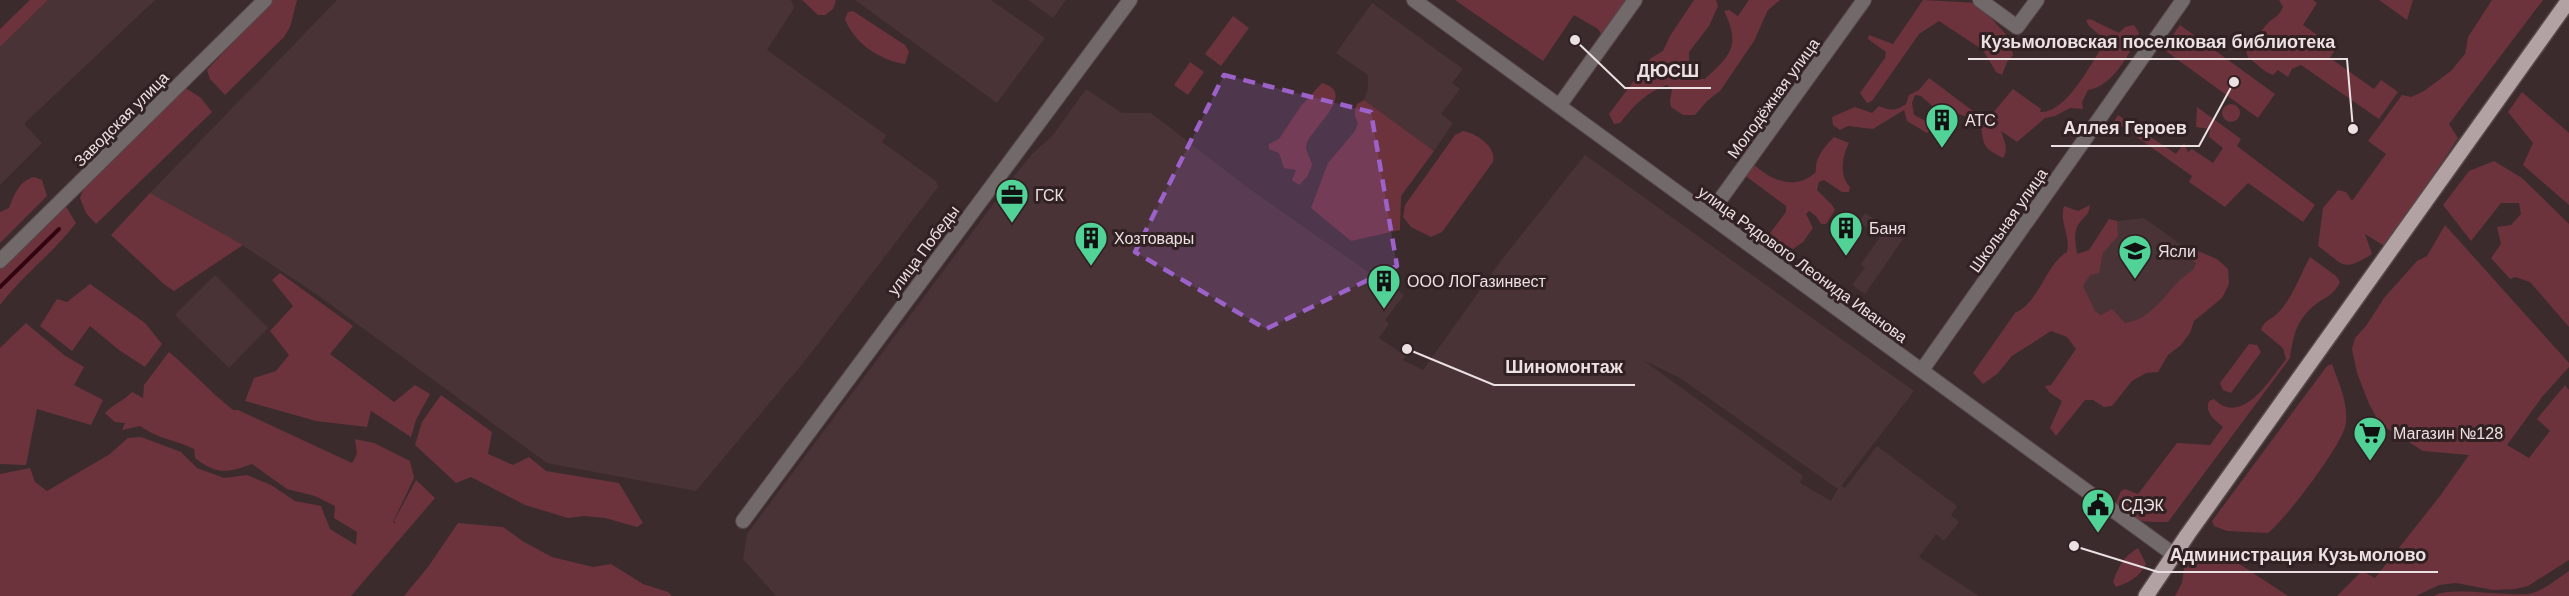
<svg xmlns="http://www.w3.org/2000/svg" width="2569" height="596" viewBox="0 0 2569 596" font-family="Arial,sans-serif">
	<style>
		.built { fill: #493336; fill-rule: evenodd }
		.green { fill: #6c333d }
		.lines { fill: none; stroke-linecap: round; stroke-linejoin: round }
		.stream { stroke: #320410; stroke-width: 4 }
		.minor-casing { stroke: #57484a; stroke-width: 16 }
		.major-casing { stroke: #57484a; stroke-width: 18 }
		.minor { stroke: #72696a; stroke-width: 14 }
		.major { stroke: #b3a2a4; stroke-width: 15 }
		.marked { fill: #9d62ca; fill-opacity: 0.2; stroke: #9d62ca; stroke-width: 4.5; stroke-dasharray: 12 8; stroke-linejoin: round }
		.labels { text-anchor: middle; stroke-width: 6; stroke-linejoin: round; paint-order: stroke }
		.street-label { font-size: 16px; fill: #ece1e2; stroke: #312123 }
		.poi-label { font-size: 16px; fill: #ece1e2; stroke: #312123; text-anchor: start }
		.leader { fill: none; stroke: #ece1e2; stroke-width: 2 }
		.callout-dot { fill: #ece1e2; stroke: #312123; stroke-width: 2 }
		.callout-label { font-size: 18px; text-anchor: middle; font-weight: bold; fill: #ece1e2; stroke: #312123; stroke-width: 6; stroke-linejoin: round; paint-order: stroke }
	</style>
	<rect width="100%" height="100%" fill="#3b2b2d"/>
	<!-- built -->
	<path class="built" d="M48,0H155L24,124L42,143L0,185V47Z
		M337,0H791L794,8L767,50L886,135L882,142L936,181L938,187L808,357L696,491L547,463L319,296L242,245L150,193Z
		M855,0H991L1045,38L997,103Z
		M1028,0H1066L1053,18Z
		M1372,3L1463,69L1452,83L1460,89L1441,114L1453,123L1434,151L1364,100L1368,89V75L1336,53Z
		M1086,89L1122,113H1151L1244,185L1378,279L1382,275L1404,295L1385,320L1389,324L1379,338L1406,356L1403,360L1423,370L1500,262L1585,155L1914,391L1841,486L1845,488L1877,446L1957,506L1951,515L1959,522L1944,541L1936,534L1919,557L1979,596H776L743,559L747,534L1015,175L1032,154L1053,135ZM1643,360L1680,378L1838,489L1831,501L1800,483L1803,476Z
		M1865,213L1903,239L1865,294L1852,285L1865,268L1861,264L1880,237L1859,222Z
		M2144,218L2208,264L2147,347L2066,290L2117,221Z
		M215,275L268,328L229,368L175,315Z"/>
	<!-- green -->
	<path class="green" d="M30,0H48L0,47V29Z
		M272,0H297L290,27L284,37L225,95L210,79L207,70Z
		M802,0H835L836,1L833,9L825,15H818Z
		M1455,0H1626L1601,34L1598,29L1574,15L1543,61Z
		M1694,0H1716L1718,6L1709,26L1689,52V69L1694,79H1705C1731,55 1741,45 1724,11L1729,10L1738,16L1749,0H1780L1768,10L1754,41L1720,91L1707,101L1695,115H1683L1671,107L1670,101L1672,89L1667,85C1647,92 1633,106 1620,123L1614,124L1609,114L1651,58L1663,51L1670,36Z
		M1923,0L1978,3L2009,38L2013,55L2007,62L2002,75L1996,72L1983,50L1939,21L1919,34L1872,101L1867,103L1860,93L1885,58L1886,52L1868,39L1869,35L1893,44Z
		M2279,0H2313L2317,3L2303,25L2336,48L2330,58L2374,89L2381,80L2398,92L2379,119L2301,65L2292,69L2288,77L2278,70L2273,75C2263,72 2257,63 2248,58L2246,50C2257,42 2260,30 2269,22C2276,16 2279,16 2283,7Z
		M2379,0H2413L2407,20Z
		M2492,0H2543L2449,124L2458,138L2386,247L2365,234L2372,254C2341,273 2345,265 2318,246L2323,208L2338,190L2346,192L2352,201L2386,154L2368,141L2402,95L2411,97L2424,91L2451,71L2465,54L2468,37Z
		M853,11L905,45L909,52L905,64C879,60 854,43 845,19L848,12Z
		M1233,16L1249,28L1221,66L1205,54Z
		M2090,19L2119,33L2125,27L2134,25L2139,33C2129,55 2113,86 2088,90L2082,102L2083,109L2070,108L2055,116L2045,118L2017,142L2001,131C2004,140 2009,149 2003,158C1985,148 1984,149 1981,127L2013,89L2041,109L2040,112C2066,114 2091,63 2104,44L2103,38L2089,26L2086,20Z
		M2180,25L2275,94L2258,118L2163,49Z
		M1190,62L1204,72L1188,95L1174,85Z
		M1929,78L1973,111L1975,120L1950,111L1939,112L1921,96L1915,95L1912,103L1914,115L1928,122L1931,129L1927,133L1907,121L1904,110L1873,129L1848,126L1840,130L1833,125L1832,117L1855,107L1872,113L1879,106C1890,111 1896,111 1906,104L1909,95L1919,90Z
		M1322,83C1360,94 1307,130 1306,147C1306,152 1311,159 1312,165L1307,177L1299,185L1292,180L1296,170L1284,168L1279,153L1269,149V144L1279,139L1301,106Z
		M184,87L201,98L212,112L96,224L86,213L80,198L84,187Z
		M2522,92L2569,133V205L2523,165L2533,143L2508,112Z
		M1364,100L1434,151L1401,196L1400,230L1351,241L1311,208L1328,163L1355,131L1358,123C1354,116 1354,112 1357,104Z
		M2222 113a9 9 0 1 1 18 0a9 9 0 1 1-18 0Z
		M2197,107L2241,139L2237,146L2315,205L2303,222L2248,183L2225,207L2189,182L2192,176L2114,121L2118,115L2176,154L2184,143L2188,152L2192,149L2213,163L2223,148L2209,137L2210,129L2196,127Z
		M1463,131C1476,133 1497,147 1493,162L1442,232L1431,237L1411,227L1403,217L1405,205L1455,135Z
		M1834,137L1849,143C1842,157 1839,176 1850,187L1849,192H1842L1824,180L1819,182L1817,190L1832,205L1835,210L1826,224H1821L1816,216L1809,211L1806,214L1813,228L1803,242L1793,249L1772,238L1770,233L1786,212V206L1747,177L1745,172L1753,164C1772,181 1795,191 1816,172C1814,159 1825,146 1834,137Z
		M2494,161L2522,178L2569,224V327L2530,282L2515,277L2510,279L2491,258L2501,244L2497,227L2511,225L2521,214L2519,203H2501L2471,241L2443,205L2469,171Z
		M34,177L42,180L47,196L0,243V212L9,208C14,195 19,181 34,177Z
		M150,193L243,245L174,291L165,285L111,235Z
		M65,205L76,223C53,253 23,275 0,305V269Z
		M2090,205C2089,216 2083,217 2078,225C2073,235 2076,244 2077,254L2089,250L2109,219L2117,221L2118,236L2103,253L2099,273L2090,275L2083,286L2095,311L2101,315L2112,309L2125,323C2155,320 2169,284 2193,270L2196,263L2189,257L2198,251L2217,259L2228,269L2229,284L2222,298L2194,321L2190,333L2181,345L2168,355L2158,372L2146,373L2132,381L2112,406L2104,407L2093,400H2085L2056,436L2050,428L2062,401L2049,392L2045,386L2051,385L2076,349L2067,337L2051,331L2012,356L1997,374L1983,384L1973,373L2015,313C2039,303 2046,264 2067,252C2071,235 2059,223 2064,206L2078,211Z
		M2445,225L2569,363V367L2542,397L2507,445L2529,458L2550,431L2537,419L2565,385L2569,390V560L2528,586L2515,589L2493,590L2456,583L2439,585L2416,596H2337L2362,571L2375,578L2440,496L2469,455L2423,451L2380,424L2369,404L2357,373L2352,349L2355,338L2366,326L2384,298L2417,261L2427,256Z
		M2310,257L2336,276L2340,282C2334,295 2327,296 2316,304C2297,319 2293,335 2290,358L2168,522C2140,522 2138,523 2115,505L2121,491L2125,489L2138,494L2177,443L2210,445L2223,427C2215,420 2204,413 2209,401L2214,399C2242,427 2270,380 2286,359L2283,348L2261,330C2264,320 2271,320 2278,313C2292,299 2300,275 2310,257Z
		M280,273L353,326L330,354L394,402L415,385L430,394L416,420L411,437L371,411L367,427L316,421L245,401L254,378L276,371L289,355L270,331L293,306L272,280Z
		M90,284L145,323L162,344L145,367L119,350L90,326L72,351L40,326L57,299L67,302Z
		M26,323L64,355L84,367L74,385L103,400L91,425L37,409L26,465L0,464V348Z
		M2249,344L2257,345L2261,352L2231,393L2223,390L2220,383Z
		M169,352C191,370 210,392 233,410H238L352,463L357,454L355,439L374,443L410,461L414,478L393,522L397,524L394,521L416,480L435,498L351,596H0V474L30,468L35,482L47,491L110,454L128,438L141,437L181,452L197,468L224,478L247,475L271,485L295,501L321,506L330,529L356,545L357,532L334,518L335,506L315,496L287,489L252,464C228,473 216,475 195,458L194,449C176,440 156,438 140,426L122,430L125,423L115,422L105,413C113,404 124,401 132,392L143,398L144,385Z
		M2332,364C2339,384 2348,402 2346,423C2344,443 2285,520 2268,533L2227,531L2214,526L2212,521L2327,366Z
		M441,395L492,432L488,454L513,465L529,457L546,471L619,483L643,523L637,527L605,518L584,516L568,518L525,505L471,477L456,483L415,445L422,422Z
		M458,523L503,527L524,542L552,557L593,567L611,564L643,584L668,592L672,596H404L428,567Z
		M2138,548L2146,564C2139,577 2130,582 2116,587L2113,582C2118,567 2124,556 2138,548Z
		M2200,555L2223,556L2241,565L2288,596H2175L2182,583L2185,562Z
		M2569,571V596H2434C2447,586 2505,596 2528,594C2542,592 2557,579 2569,571Z"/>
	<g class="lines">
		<!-- stream -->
		<path class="stream" d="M0,287L59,229"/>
		<!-- minor casing -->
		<g class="minor-casing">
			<path id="minor" d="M1414,0L2173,554
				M1980,0L2017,27L2037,0
				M1559,106L1635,0
				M1709,215L1864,0
				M0,261L265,0
				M1922,370L2183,0
				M743,521L1130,0"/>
		</g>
		<!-- major casing -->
		<g class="major-casing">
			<path id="major" d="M2146,596L2188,534L2569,0"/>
		</g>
		<!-- minor -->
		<use href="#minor" class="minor"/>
		<!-- major -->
		<use href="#major" class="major"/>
	</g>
	<!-- marked area -->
	<path class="marked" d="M1224,75L1371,112L1397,266L1266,329L1135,252Z"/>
	<!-- icons -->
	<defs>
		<g id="building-pin" transform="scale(1.725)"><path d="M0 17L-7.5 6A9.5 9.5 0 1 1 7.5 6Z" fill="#51d398" stroke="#312123"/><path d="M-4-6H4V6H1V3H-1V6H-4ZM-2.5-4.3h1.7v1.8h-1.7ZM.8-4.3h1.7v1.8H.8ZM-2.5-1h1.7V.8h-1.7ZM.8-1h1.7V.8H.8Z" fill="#111"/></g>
		<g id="office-pin" transform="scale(1.725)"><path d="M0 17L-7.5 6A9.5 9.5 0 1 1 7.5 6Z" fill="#51d398" stroke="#312123"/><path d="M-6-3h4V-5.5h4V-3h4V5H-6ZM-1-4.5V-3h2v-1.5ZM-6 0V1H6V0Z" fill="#111"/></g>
		<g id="school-pin" transform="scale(1.725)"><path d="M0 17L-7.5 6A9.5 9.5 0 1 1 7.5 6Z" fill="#51d398" stroke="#312123"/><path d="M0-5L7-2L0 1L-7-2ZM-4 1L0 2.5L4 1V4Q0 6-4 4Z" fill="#111"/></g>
		<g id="supermarket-pin" transform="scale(1.725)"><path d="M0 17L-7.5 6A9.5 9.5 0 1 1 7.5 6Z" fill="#51d398" stroke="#312123"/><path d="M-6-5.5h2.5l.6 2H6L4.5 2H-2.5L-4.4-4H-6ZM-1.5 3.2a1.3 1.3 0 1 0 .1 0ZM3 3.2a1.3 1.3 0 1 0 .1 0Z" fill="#111"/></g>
		<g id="civic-pin" transform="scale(1.725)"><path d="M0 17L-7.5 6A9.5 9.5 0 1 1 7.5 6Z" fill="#51d398" stroke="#312123"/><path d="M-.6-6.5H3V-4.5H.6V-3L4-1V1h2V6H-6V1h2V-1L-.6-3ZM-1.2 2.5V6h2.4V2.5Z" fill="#111"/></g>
	</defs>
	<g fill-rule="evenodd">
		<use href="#building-pin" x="1942" y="120"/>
		<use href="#office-pin" x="1012" y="195"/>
		<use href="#building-pin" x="1846" y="228"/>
		<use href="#building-pin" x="1091" y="238"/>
		<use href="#school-pin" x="2135" y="251"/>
		<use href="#building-pin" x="1384" y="281"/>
		<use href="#supermarket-pin" x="2370" y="433"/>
		<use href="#civic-pin" x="2098" y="505"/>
	</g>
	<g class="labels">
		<!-- street labels -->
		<g class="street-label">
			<text transform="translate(1773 98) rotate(-54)" y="6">Молодёжная улица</text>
			<text transform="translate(121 119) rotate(-45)" y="6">Заводская улица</text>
			<text transform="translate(2008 220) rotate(-55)" y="6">Школьная улица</text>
			<text transform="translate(923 250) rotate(-53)" y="6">улица Победы</text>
			<text transform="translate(1803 264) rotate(36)" y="6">улица Рядового Леонида Иванова</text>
		</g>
		<!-- poi labels -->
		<g class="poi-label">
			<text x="1965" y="126">АТС</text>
			<text x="1035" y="201">ГСК</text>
			<text x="1869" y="234">Баня</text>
			<text x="1114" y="244">Хозтовары</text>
			<text x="2158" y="257">Ясли</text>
			<text x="1407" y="287">ООО ЛОГазинвест</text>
			<text x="2393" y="439">Магазин №128</text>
			<text x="2121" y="511">СДЭК</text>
		</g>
	</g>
	<!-- callouts -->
	<path class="leader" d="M2353 129L2347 59H1968M1575 40L1625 88H1711M2234 82L2199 146H2051M1407 349L1494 385H1635M2074 546L2158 572H2438"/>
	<g class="callout-dot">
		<circle cx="2353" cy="129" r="6"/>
		<circle cx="1575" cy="40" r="6"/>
		<circle cx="2234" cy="82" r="6"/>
		<circle cx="1407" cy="349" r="6"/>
		<circle cx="2074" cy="546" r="6"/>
	</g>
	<g class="callout-label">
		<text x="2158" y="48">Кузьмоловская поселковая библиотека</text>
		<text x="1668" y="77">ДЮСШ</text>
		<text x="2125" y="134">Аллея Героев</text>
		<text x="1564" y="373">Шиномонтаж</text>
		<text x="2298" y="561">Администрация Кузьмолово</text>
	</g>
</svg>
